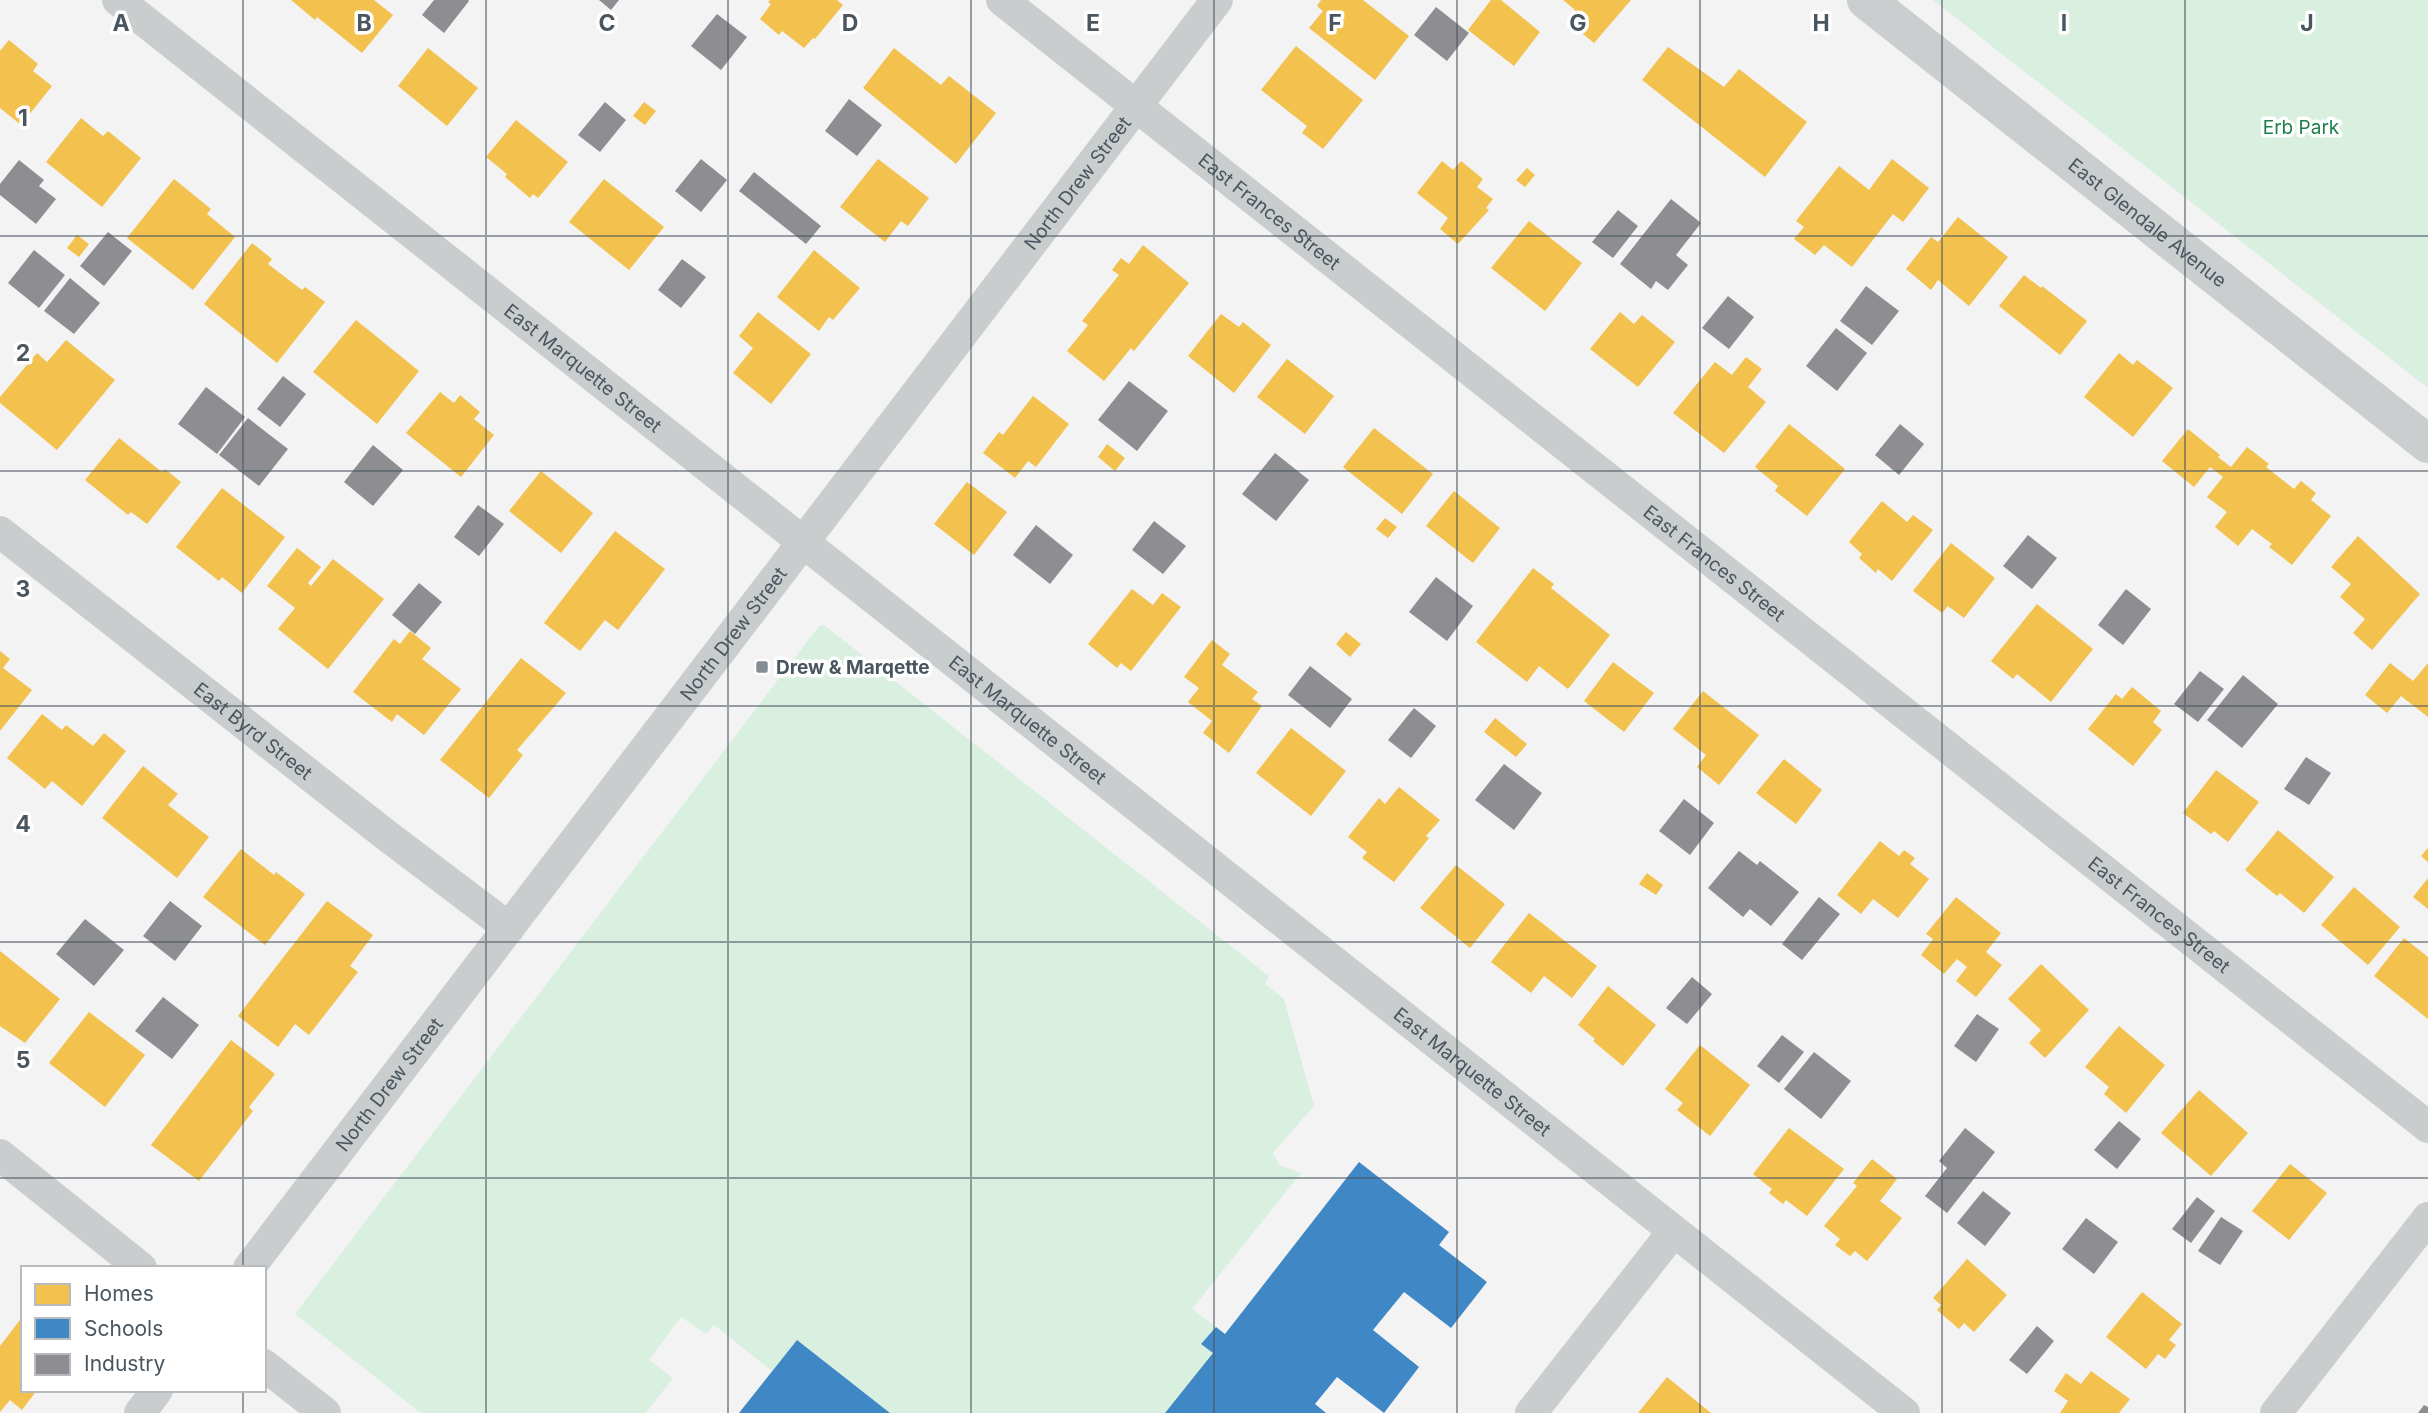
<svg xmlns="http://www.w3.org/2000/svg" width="2428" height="1413" viewBox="0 0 2428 1413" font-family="Inter,sans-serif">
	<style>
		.green { fill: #d9f0e1 }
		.homes { fill: #f2c14e }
		.schools { fill: #3f88c5 }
		.industry { fill: #8d8d92 }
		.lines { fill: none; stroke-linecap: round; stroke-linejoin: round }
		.street { stroke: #cacdce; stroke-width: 32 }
		.secondary { stroke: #cbcecf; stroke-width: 38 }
		.grid { fill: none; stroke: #4a565f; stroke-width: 2; stroke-opacity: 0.55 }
		.poi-dot { fill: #858d93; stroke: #fff; stroke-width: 2.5 }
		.labels { text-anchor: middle; stroke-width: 7; stroke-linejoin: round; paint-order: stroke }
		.park-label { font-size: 19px; fill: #1c7f49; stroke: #fff }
		.street-label { font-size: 19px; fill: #4a565f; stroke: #fff }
		.poi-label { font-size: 19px; font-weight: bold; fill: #4a565f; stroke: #fff; text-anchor: start }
		.grid-label { font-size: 23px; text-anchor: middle; font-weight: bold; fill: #4a565f; stroke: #fff; stroke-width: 7; stroke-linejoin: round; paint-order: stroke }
	</style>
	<rect width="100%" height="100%" fill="#f3f3f3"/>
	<!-- green -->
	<path class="green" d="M1933,0H2428V388Z
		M824,625L1269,976L1265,984L1284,999L1314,1106L1273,1153L1279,1165L1301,1173L1192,1309L1216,1327L1202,1344L1213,1353L1165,1413H890L797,1340L772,1371L714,1325L706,1334L681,1317L649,1360L673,1378L646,1413H421L295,1314L819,626Z"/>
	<!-- homes -->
	<path class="homes" d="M291,0H374L393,15L362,53L317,17L315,20Z
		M770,0H837L843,5L815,39L813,38L804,48L782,31L779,35L760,19L771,4L768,2Z
		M1321,0H1363L1409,36L1375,80L1309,28L1323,11L1317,6Z
		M1491,0H1501L1540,32L1514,66L1468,30Z
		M1563,0H1631L1594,43L1567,21L1575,10Z
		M9,40L38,64L33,71L52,86L21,125L0,108V51Z
		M1296,46L1363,100L1323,149L1302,133L1307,126L1261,90Z
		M1668,47L1724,87L1739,69L1807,122L1765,177L1642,80Z
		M428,48L478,88L447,126L398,86Z
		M894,48L941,85L949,76L996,113L956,164L863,88Z
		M644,102L656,111L645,125L633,116Z
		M81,118L103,136L108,131L141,158L102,207L46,162Z
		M516,120L568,162L538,198L533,194L530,198L505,177L507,174L486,157Z
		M878,159L929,198L908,226L901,221L885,242L840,207Z
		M1892,159L1929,188L1903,222L1893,214L1852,267L1824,245L1815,255L1794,239L1804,227L1796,221L1839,166L1869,190Z
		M1442,161L1453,170L1461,161L1483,179L1477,187L1493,199L1486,208L1489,210L1458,244L1440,229L1448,218L1417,193Z
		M1527,168L1535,175L1525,187L1516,180Z
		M174,179L211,209L207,214L235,237L193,290L127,238Z
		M604,179L664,227L629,270L569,222Z
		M1958,217L2008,257L1969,306L1938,280L1931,290L1906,269L1931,237L1938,242Z
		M1529,221L1582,263L1545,311L1491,268Z
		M77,235L89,244L79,257L67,248Z
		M252,243L272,259L268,264L302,290L305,287L325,302L277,363L204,304Z
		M1143,245L1189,283L1134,351L1131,348L1104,381L1067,351L1088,325L1082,321L1119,275L1112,270L1121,258L1129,264Z
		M814,250L860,288L833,320L829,317L819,331L777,297Z
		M2024,275L2041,288L2042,286L2087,321L2060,355L1999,306Z
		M758,312L811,354L771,404L733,373L753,348L739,336Z
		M1620,312L1634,324L1642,315L1675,342L1638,387L1590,349Z
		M1221,314L1239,327L1243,322L1271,345L1234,393L1188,356Z
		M356,320L419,371L377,424L313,372Z
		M66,340L115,380L57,450L0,403V397L37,353L47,362Z
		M2119,353L2133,365L2137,360L2173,388L2133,437L2084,397Z
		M1746,357L1762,369L1748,387L1766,402L1724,453L1673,413L1715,362L1732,375Z
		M1287,359L1334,396L1305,434L1257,397Z
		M440,392L454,403L460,395L480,412L474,419L494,435L461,477L406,433Z
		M1033,396L1069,424L1036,467L1028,461L1015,478L983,453L999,432L1003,435Z
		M1789,424L1845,469L1807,516L1775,491L1778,486L1755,467Z
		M1374,428L1433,474L1402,514L1343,467Z
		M2188,429L2220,455L2218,457L2231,467L2247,447L2269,464L2266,467L2294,489L2301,481L2316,493L2311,500L2331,516L2292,565L2269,547L2272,544L2252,529L2238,546L2215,527L2227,512L2207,497L2223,477L2210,467L2194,487L2162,461Z
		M119,438L162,472L165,469L181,482L147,524L131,512L128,515L85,480Z
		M1107,444L1125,458L1115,471L1098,457Z
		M541,471L593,513L561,553L509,511Z
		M967,482L1007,512L974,555L934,524Z
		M222,488L285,537L242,593L222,577L219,581L176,547Z
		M1454,491L1500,528L1473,563L1426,526Z
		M1882,501L1907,522L1913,515L1933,530L1892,581L1878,569L1876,573L1859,558L1862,554L1849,542Z
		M1385,518L1397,527L1388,538L1376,529Z
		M615,531L665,569L618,630L605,620L580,651L544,623Z
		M2358,536L2420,594L2372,650L2353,633L2365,619L2340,597L2351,584L2331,567Z
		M1951,543L1995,578L1964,618L1948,606L1942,613L1913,591Z
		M297,548L321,567L308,583L311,586L333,559L384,599L328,669L278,629L295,608L267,586Z
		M1533,568L1554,584L1551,588L1610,635L1568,689L1539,666L1527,682L1476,642Z
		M1132,589L1153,605L1162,593L1181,607L1131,671L1121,663L1117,668L1088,644Z
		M2037,604L2093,649L2051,702L2017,674L2013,679L1991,661Z
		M410,631L431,648L422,659L461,689L424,735L397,714L392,722L353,692L394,639L400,644Z
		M1346,632L1361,644L1350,657L1336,644Z
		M1212,640L1230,654L1222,665L1258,692L1252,699L1262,706L1229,753L1203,733L1212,721L1188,702L1199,688L1184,677Z
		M0,651L10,659L3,668L32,690L0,731Z
		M521,658L566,693L517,750L523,755L489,798L440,760Z
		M1613,662L1654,693L1624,732L1584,701Z
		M2390,663L2413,681L2428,663V717L2401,696L2387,713L2365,695Z
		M2132,687L2161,711L2153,722L2162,730L2133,766L2088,729L2116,694L2122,699Z
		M1703,691L1759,735L1719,785L1697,767L1706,755L1673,729Z
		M42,714L62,730L66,725L93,746L104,733L126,751L82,806L52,781L45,789L7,758Z
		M1495,718L1527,744L1516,757L1484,732Z
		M1291,728L1346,771L1311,816L1256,773Z
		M1784,759L1822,790L1796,824L1756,793Z
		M143,766L178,794L168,805L209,837L177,878L102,818Z
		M2216,770L2259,802L2228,842L2214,831L2211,834L2183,813Z
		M1399,787L1440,820L1426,836L1429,838L1394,882L1362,858L1367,852L1348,837L1379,798L1385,804Z
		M2278,830L2334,877L2304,913L2280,893L2277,896L2245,870Z
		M1880,841L1899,856L1904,850L1915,858L1910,864L1929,879L1898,918L1873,899L1861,914L1837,895Z
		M2428,848V862L2421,856Z
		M241,849L274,875L276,872L305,894L265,945L203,897Z
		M1456,865L1505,904L1470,948L1420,908Z
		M1647,873L1663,885L1656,895L1639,884Z
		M2428,878V909L2413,897Z
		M2354,887L2400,927L2368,965L2321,925Z
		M1956,897L2001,933L1986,952L2002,965L1976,997L1956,981L1967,967L1957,959L1944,974L1921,955L1933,939L1926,934Z
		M327,901L373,935L350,966L358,972L309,1035L295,1024L278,1047L238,1016Z
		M1529,913L1597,966L1572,998L1544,976L1531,993L1491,962Z
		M2404,938L2428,957V1019L2374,976Z
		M0,951L60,999L25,1043L0,1026Z
		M2041,964L2089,1010L2045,1058L2029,1043L2041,1030L2008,999Z
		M1608,986L1656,1025L1623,1066L1593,1041L1595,1039L1578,1025Z
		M89,1012L145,1055L105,1107L49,1063Z
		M2119,1026L2165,1065L2126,1113L2104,1094L2109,1087L2085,1067Z
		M231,1040L275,1074L249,1107L253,1111L199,1181L151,1145Z
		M1700,1045L1750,1085L1710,1136L1677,1110L1683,1103L1665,1089Z
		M2199,1090L2248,1133L2211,1176L2161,1133Z
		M1789,1128L1844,1169L1807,1216L1786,1200L1783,1204L1769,1193L1772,1189L1753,1174Z
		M1872,1159L1897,1179L1880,1201L1902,1218L1867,1261L1855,1251L1850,1256L1835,1245L1840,1239L1824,1226L1857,1186L1853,1183Z
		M2290,1164L2327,1193L2289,1240L2252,1211Z
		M1967,1259L2007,1295L1974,1332L1964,1323L1959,1329L1937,1310L1941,1305L1933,1298Z
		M2142,1292L2182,1324L2169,1340L2176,1345L2165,1359L2158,1354L2146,1369L2106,1337Z
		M23,1316V1390H37L22,1410L10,1400L0,1412V1346Z
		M2091,1371L2130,1399L2119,1413H2060L2068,1401L2054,1391L2066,1373L2081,1384Z
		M1667,1377L1711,1413H1638Z"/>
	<!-- schools -->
	<path class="schools" d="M1359,1162L1449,1232L1439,1245L1487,1282L1451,1328L1404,1292L1373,1330L1419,1367L1384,1413L1337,1377L1315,1404L1326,1413H1165L1213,1353L1201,1344L1216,1327L1225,1334Z
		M797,1340L890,1413H739Z"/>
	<!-- industry -->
	<path class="industry" d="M434,0H468L469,1L444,33L422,15Z
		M599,0H619L611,10Z
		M1436,7L1469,33L1447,61L1414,35Z
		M717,14L747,37L721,70L691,46Z
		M849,99L882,125L857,156L825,131Z
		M605,102L626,120L600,152L578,135Z
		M701,159L727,180L701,212L675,191Z
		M19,160L44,180L39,186L56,199L36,224L0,195V184Z
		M754,172L821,226L806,244L739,191Z
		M1671,199L1701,223L1676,255L1688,265L1668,290L1656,281L1651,289L1620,264Z
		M1618,210L1638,226L1613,258L1592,242Z
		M108,232L132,251L104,286L80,266Z
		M34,250L65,275L39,308L8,283Z
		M682,259L706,277L681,308L658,290Z
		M70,278L100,303L74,334L44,311Z
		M1866,286L1899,311L1872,345L1840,321Z
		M1728,296L1754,317L1729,349L1702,328Z
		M1836,328L1867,353L1837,391L1806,366Z
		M283,376L306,394L280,427L257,409Z
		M1129,381L1168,411L1137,451L1098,420Z
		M206,387L245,417L217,454L178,424Z
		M248,418L288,449L259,486L219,455Z
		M1900,424L1924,444L1899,475L1875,455Z
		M373,445L403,470L373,506L344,482Z
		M1275,453L1309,480L1276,521L1242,494Z
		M478,505L504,524L479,556L454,537Z
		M1154,521L1186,546L1163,574L1132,550Z
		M1036,525L1073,555L1050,584L1013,555Z
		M2028,535L2057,558L2032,589L2003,566Z
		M1436,577L1473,606L1447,641L1409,612Z
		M419,583L442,602L415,634L392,615Z
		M2126,589L2151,609L2123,645L2098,625Z
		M1310,666L1352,699L1330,728L1288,695Z
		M2200,671L2224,689L2198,722L2174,704Z
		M2243,675L2278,704L2242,748L2207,720Z
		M1414,708L1436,726L1411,758L1388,740Z
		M2306,757L2331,773L2309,805L2284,789Z
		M1504,764L1542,793L1514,830L1475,800Z
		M1684,799L1714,823L1690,855L1659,831Z
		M1739,851L1757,865L1760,861L1799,892L1771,926L1750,909L1743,917L1708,888Z
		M1819,897L1840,914L1802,960L1782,944Z
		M170,901L202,926L175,961L143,936Z
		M85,919L124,950L94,986L56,954Z
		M1692,977L1712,994L1687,1024L1666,1008Z
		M163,997L199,1025L172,1059L135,1031Z
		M1977,1014L1999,1029L1976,1062L1954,1046Z
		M1782,1035L1804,1052L1779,1083L1757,1066Z
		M1814,1052L1851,1081L1821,1119L1784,1089Z
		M2119,1121L2141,1139L2117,1169L2094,1150Z
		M1965,1128L1995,1152L1947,1213L1925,1196L1947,1168L1939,1161Z
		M1983,1191L2011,1213L1985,1246L1957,1223Z
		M2197,1197L2215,1211L2191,1243L2172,1229Z
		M2221,1217L2243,1231L2220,1265L2198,1251Z
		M2086,1218L2118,1242L2094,1274L2062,1249Z
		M2037,1326L2054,1341L2027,1374L2009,1360Z
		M2424,1405L2428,1407V1413H2418Z"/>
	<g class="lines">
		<!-- street -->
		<g class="street">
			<path id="s1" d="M118,0L1904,1413"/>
			<path id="s2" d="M1002,0L2428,1127"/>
			<path id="s3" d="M0,532L386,835L509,928"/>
			<path d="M0,1155L141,1268"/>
			<path id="s4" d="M249,1268L1217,0"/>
			<path d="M264,1365L325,1413"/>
			<path d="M140,1413L157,1390"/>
			<path d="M1531,1413L1673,1232"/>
			<path d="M2276,1413L2428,1218"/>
		</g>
		<!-- secondary -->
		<path class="secondary" id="s5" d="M1866,0L2428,444"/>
	</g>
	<!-- grid -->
	<path class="grid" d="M243,0V1268M486,0V1413M728,0V1413M971,0V1413M1214,0V1413M1457,0V1413M1700,0V1413M1942,0V1413M2185,0V1413M0,236H2428M0,471H2428M0,706H2428M0,942H2428M0,1178H2428M243,1390V1413"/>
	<!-- markers -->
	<rect class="poi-dot" x="755" y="660" width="14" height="14" rx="3.5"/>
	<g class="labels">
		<!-- park labels -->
		<g class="park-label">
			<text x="2301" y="134">Erb Park</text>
		</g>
		<!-- street labels -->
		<g class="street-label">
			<text dy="7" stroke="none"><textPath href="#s4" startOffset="1365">North Drew Street</textPath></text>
			<text dy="7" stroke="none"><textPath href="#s2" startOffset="341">East Frances Street</textPath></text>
			<text dy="7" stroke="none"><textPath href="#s5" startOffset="359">East Glendale Avenue</textPath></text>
			<text dy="7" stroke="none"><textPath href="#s1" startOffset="593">East Marquette Street</textPath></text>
			<text dy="7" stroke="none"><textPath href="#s2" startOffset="908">East Frances Street</textPath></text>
			<text dy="7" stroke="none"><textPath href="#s4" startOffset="798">North Drew Street</textPath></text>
			<text dy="7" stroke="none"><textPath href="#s1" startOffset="1160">East Marquette Street</textPath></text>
			<text dy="7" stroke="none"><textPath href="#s3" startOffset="322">East Byrd Street</textPath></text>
			<text dy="7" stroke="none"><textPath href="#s2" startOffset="1475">East Frances Street</textPath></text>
			<text dy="7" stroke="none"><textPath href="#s1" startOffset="1727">East Marquette Street</textPath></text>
			<text dy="7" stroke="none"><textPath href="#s4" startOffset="231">North Drew Street</textPath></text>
		</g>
		<!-- poi labels -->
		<g class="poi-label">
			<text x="776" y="674">Drew &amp; Marqette</text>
		</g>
	</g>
	<g class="grid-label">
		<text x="121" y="31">A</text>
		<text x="364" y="31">B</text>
		<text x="607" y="31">C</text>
		<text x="850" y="31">D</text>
		<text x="1093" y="31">E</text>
		<text x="1335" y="31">F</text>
		<text x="1578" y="31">G</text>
		<text x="1821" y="31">H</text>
		<text x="2064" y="31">I</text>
		<text x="2307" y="31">J</text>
		<text x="23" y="126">1</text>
		<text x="23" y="361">2</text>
		<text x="23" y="597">3</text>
		<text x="23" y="832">4</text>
		<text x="23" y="1068">5</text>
	</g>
	<!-- legend -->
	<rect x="21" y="1266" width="245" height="126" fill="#ffffff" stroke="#b7bbbf" stroke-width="2"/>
	<rect x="35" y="1284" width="35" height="21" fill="#f2c14e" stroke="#b7bbbf" stroke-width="2"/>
	<text x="84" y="1301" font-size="21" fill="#4a565f">Homes</text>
	<rect x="35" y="1318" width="35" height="21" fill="#3f88c5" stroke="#b7bbbf" stroke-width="2"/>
	<text x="84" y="1336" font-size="21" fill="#4a565f">Schools</text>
	<rect x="35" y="1354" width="35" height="21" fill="#8d8d92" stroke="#b7bbbf" stroke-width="2"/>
	<text x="84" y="1371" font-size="21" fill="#4a565f">Industry</text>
</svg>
